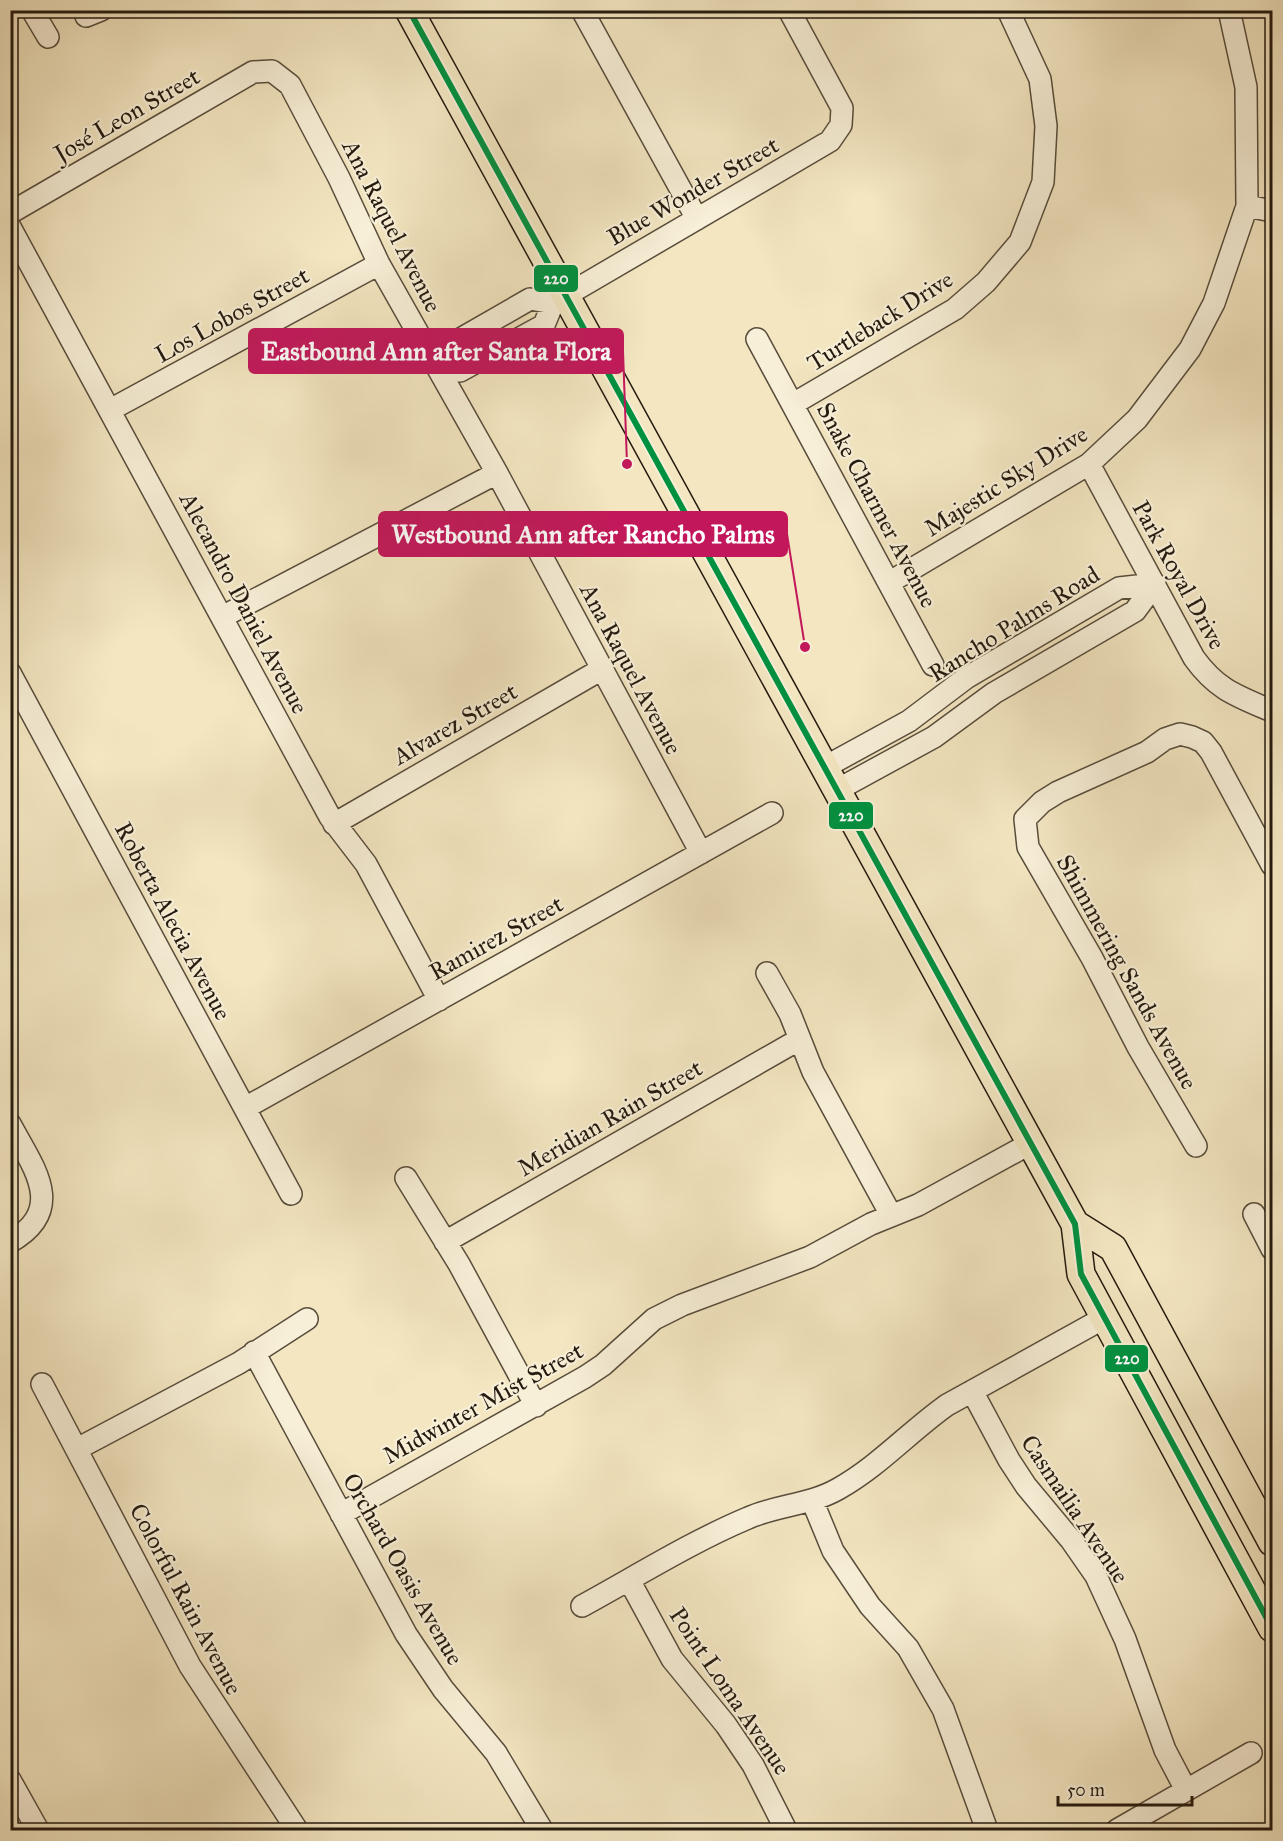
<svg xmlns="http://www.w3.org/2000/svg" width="1283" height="1841" viewBox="0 0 1283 1841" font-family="'IM FELL Great Primer',serif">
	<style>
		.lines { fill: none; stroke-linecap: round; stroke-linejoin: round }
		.minor-casing { stroke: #584d3c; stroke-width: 24 }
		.major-casing { stroke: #241a0f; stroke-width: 30 }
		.minor { stroke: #f7efd7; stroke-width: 21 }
		.major { stroke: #f3e6c1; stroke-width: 27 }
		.bus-1-casing { stroke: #f7efd7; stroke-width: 10 }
		.bus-1 { stroke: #009140; stroke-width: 6 }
		.labels { text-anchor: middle; stroke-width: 4.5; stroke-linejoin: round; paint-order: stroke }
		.street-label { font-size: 24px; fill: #241a0f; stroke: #f7efd7 }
		.leader { fill: none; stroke: #c2185b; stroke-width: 2 }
		.callout-dot { fill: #c2185b; stroke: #f7efd7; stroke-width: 2 }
		.callout { fill: #c2185b; stroke: #c2185b; stroke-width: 2 }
		.callout-label { font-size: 26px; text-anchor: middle; font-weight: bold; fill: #fff }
		.line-badge { stroke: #f7efd7; stroke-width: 2 }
		.badge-label { font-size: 16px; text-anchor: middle; font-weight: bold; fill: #fff }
	</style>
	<rect width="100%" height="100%" fill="#f3e6c1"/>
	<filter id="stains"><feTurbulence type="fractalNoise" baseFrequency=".00333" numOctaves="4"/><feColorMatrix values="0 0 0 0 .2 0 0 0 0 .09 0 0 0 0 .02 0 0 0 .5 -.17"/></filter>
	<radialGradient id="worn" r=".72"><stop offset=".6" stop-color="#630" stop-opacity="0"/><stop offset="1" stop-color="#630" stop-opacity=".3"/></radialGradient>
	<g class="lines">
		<!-- minor casing -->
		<g class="minor-casing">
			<path id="minor" d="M32,10L48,37
				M582,10L697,219
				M86,16L101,10
				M1247,206L1272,211
				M10,213L253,72L272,71L290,85L339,178L379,264L497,473L701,853
				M10,227L330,817L366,864L439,1000
				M553,303L544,325L460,371L439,369L450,345L530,299L553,303L830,141L841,125L842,108L789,10
				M757,339L933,665
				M793,404L955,309L986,282L1020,242L1043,182L1046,126L1040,79L1008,10
				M110,410L379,264
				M1089,464L1194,658C1217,690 1237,696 1272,711
				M890,582L1089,464L1137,419L1190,349L1214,303L1247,206L1246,87L1229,10
				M222,617L497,473
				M10,673L291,1194
				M825,767L909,721L966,678L1119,588L1155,584
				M837,790L934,737L994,693L1135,611L1155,584
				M334,824L602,669
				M767,973L790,1014L813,1072L891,1215
				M245,1108L772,813
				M10,1124C33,1167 68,1209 10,1242
				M1196,1146L1138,1047L1092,958L1028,847L1025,819L1042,802L1058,792L1147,752L1165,739L1180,734L1192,737L1203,742L1211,752L1272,865
				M406,1178L459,1264L536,1406
				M1254,1214L1272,1249
				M445,1242L800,1039
				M254,1352L406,1634L443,1689L496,1753L542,1830
				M42,1384L190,1666L297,1830
				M972,1391L1009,1460L1026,1486L1071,1540L1096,1576L1125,1639L1165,1750L1186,1790
				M77,1449L239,1363L307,1319
				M812,1500L833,1551L870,1606L908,1648L943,1709L987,1830
				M341,1514L585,1377L603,1365L654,1319L682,1305L810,1257L871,1224L918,1205L1031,1143
				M629,1580L672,1659L726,1725L753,1765L786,1830
				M582,1606C637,1576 691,1542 748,1518C777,1505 810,1505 838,1489C879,1466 909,1432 947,1405L1104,1318
				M10,1780L38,1830
				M1117,1830L1251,1753"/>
		</g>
		<!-- major casing -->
		<g class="major-casing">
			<path id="major" d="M409,10L1075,1224L1081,1274L1272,1628
				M1075,1224L1113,1248L1272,1542"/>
		</g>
		<!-- minor -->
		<use href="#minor" class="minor"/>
		<!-- major -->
		<use href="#major" class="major"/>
		<!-- bus-1 casing -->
		<g class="bus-1-casing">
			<path id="bus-1" d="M409,10L1075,1224L1081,1274L1272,1628"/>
		</g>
		<!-- bus-1 -->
		<use href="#bus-1" class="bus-1"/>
	</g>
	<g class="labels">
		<!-- street labels -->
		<g class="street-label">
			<text transform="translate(127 115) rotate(-30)" y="8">José Leon Street</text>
			<text transform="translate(693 191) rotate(-30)" y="8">Blue Wonder Street</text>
			<text transform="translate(392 226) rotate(63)" y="8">Ana Raquel Avenue</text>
			<text transform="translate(232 315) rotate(-29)" y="8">Los Lobos Street</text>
			<text transform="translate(880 321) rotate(-32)" y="8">Turtleback Drive</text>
			<text transform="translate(1006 481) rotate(-32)" y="8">Majestic Sky Drive</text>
			<text transform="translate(877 505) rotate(62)" y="8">Snake Charmer Avenue</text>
			<text transform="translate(1179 575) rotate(61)" y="8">Park Royal Drive</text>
			<text transform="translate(244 603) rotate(62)" y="8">Alecandro Daniel Avenue</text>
			<text transform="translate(1014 624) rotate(-32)" y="8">Rancho Palms Road</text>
			<text transform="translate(631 669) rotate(62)" y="8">Ana Raquel Avenue</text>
			<text transform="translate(455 724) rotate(-30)" y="8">Alvarez Street</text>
			<text transform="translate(173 921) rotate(62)" y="8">Roberta Alecia Avenue</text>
			<text transform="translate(496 938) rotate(-29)" y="8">Ramirez Street</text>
			<text transform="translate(1127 972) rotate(61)" y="8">Shimmering Sands Avenue</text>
			<text transform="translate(610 1118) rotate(-30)" y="8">Meridian Rain Street</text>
			<text transform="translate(483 1403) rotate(-29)" y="8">Midwinter Mist Street</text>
			<text transform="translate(1075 1509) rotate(56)" y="8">Casmailia Avenue</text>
			<text transform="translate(403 1569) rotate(60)" y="8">Orchard Oasis Avenue</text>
			<text transform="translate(186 1599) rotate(62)" y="8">Colorful Rain Avenue</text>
			<text transform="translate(730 1691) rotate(56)" y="8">Point Loma Avenue</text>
		</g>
	</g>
	<!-- callouts -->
	<path class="leader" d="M627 464L623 351M805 647L787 534"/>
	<g class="callout-dot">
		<circle cx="627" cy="464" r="6"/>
		<circle cx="805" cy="647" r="6"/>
	</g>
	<g class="callout">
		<rect x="249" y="329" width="374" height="44" rx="6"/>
		<rect x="379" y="512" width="408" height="44" rx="6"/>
	</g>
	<g class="callout-label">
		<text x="436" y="360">Eastbound Ann after Santa Flora</text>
		<text x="583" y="543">Westbound Ann after Rancho Palms</text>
	</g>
	<g class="line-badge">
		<rect x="533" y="264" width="46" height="29" rx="6" fill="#009140"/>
		<rect x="828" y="801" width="46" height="29" rx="6" fill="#009140"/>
		<rect x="1104" y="1344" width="45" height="29" rx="6" fill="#009140"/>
	</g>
	<g class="badge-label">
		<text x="556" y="284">220</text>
		<text x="851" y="821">220</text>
		<text x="1127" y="1364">220</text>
	</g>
	<!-- margin -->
	<rect width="1283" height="1841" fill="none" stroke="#f3e6c1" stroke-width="36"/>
	<rect x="12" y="12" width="1259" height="1817" fill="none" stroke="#241a0f" stroke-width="3"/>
	<rect x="18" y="18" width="1247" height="1805" fill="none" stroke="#241a0f" stroke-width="1.5"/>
	<!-- scale -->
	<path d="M1058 1796v9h134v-9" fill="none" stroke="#241a0f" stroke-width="3"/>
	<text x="1067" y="1796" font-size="18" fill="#241a0f" stroke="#f7efd7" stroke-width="4.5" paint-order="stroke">50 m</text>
	<rect width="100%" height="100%" filter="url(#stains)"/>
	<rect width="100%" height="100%" fill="url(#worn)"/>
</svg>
